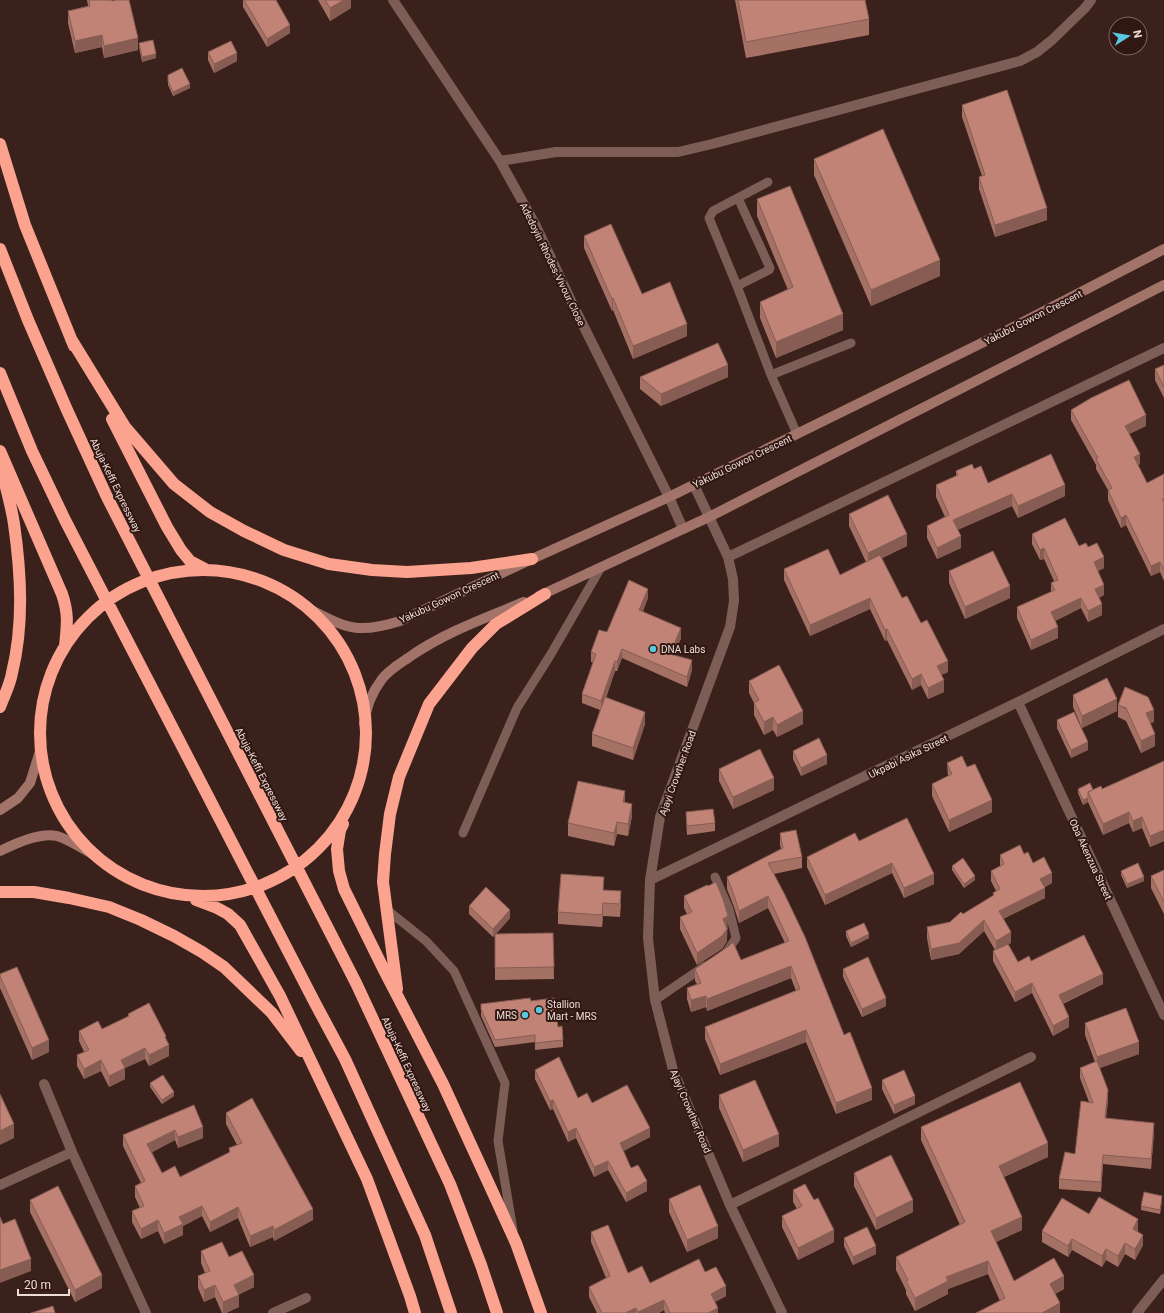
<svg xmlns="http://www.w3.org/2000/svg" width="1164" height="1313" viewBox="0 0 1164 1313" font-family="Roboto,sans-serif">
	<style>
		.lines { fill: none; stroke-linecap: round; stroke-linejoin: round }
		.lane { stroke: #7c5e57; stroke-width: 9 }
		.street { stroke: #7c5e57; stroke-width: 10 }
		.secondary { stroke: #a27368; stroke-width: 10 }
		.highway { stroke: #fca38f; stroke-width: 12 }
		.wall { fill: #a57165 }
		.shaded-wall { fill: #865c53 }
		.building { fill: #c08376; stroke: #865c53 }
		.poi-dot { fill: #56c9e1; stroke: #301712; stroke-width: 1.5 }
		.labels { text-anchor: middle; stroke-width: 4; stroke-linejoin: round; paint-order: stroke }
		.street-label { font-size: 10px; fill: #eedcd8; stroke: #301712 }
		.poi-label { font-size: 10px; fill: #eedcd8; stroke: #301712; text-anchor: start }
	</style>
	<rect width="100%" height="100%" fill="#3a211b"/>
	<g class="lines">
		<!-- lane -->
		<path class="lane" d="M768,182L713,211L709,218L737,286L771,375L797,434
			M737,286L769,270L770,268L738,198
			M771,375L851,343
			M463,833L517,708L551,654L600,569
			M715,877L729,909L736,938L726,953
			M386,909L426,941L454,971L505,1083L498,1141L513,1230
			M655,1000L705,966"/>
		<!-- street -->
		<path class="street" d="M393,0L500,161L536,226L574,307L669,497L683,529
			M500,161L556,152H678L712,144L1020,61L1037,52L1052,40L1085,8L1091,0
			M694,485L728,557L733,579L734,601L730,627L660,817L650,880L648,938L655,1000L673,1070L730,1205L782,1313
			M728,557L1164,348
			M1018,702L1164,1015
			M650,880L1018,702L1164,629
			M44,1084L72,1152L146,1313
			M0,1185L72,1152
			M730,1205L1031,1057
			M273,1313L306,1298
			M1137,1313L1164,1279"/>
		<!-- secondary -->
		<path class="secondary" d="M539,596L709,517L1164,285
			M311,610C348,629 359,634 400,621L532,559L669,497L1002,333L1164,249
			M364,724C366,708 372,692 382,679C389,670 399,664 408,658C443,633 485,618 524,602
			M0,810L18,798L30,783L41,748
			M0,851C15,844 40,832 57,836C70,840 83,849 96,856"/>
		<!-- highway -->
		<path class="highway" d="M0,144L25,225L74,346
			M0,249L28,320L67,410L107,497L356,983L450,1184L481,1265L497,1313
			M71,339L125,427L174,484L210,512L244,531L284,550L329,564L372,570L407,572L471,568L532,559
			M0,373L32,451L65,520L315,1003L345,1059L425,1235L451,1313
			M112,419L167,527L181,550L190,561L205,569
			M0,451L62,594C69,615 67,625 65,646
			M0,464C5,484 11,504 14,524C21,573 24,624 12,673C10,685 4,696 0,707
			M40 733a163 163 0 1 1 326 0a163 163 0 1 1-326 0Z
			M343,824L340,830L337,849L339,871L344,889L384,970L443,1084L516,1243L541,1313
			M0,892H34L69,898L109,907L141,920L174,936L202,952L224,967L272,1013L301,1051
			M196,900L217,908L228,914L240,925L280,996L367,1179L410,1296L415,1313
			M397,989L383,882L385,854L390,814L399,777L429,704L472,648L496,624L545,594"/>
	</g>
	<!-- wall -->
	<path class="wall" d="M87,0H111L138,50L104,58L102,47L75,53L68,23V11L88,6Z
		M243,0H276L290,33L267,47L243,7Z
		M318,0H351V8L330,21Z
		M735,0H865L869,19V35L746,58Z
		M139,43L156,58L142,62L139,47Z
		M208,52L237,61L214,73L208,60Z
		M168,75L190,88L173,96L168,85Z
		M962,105L1047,220L995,237L979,189V177L982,176L962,117Z
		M814,159L940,276L871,306L814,175Z
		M757,199L843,330L776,358L760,318V302L788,290L757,216Z
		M584,236L642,294L687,336L633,359L613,310L612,311L584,248Z
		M1164,365V398L1155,380V369Z
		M640,377H728L661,406L640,389Z
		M1071,410L1146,426L1129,434L1140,464L1138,465L1147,483L1164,474V581L1160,572L1151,576L1126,525L1121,528L1108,500V490L1096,469V465L1071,420Z
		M974,469L988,483L1065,496L1018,518L1012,506L957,530L961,548L937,559L927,538V526L945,517L936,497V485L956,476V471Z
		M849,514L907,546L882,558L902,598L921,623L948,672L941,675L944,692L928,699L921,685L912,690L887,640L885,641L870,609L810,636L784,580V569L840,575L866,562L849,526Z
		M1032,534L1079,546L1088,547L1104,568L1098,571L1104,595L1099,598L1102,615L1088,622L1081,608L1055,621L1058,638L1031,650L1017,618V607L1051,592V583L1054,581L1044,559L1040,560L1032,544Z
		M949,571L1010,598L965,619L949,583Z
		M648,598L643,611L681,638L674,655L692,670L687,687L622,658L617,671H615L606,698L645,724L633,760L592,746V734L600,710L582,703V694L593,662H591V652L607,632Z
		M749,681L803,724L777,737L773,730L764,735L754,715V703L749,693Z
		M1073,695L1117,711L1082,728L1073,707Z
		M1118,705L1154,722L1150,723L1155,746L1141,753L1126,721L1118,717Z
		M1057,720L1088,750L1071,758L1057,728Z
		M793,751L827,764L801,776L793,759Z
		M1164,761V841L1150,847L1142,828L1133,832L1129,823L1103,835L1088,802L1083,805L1078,793V789L1093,790L1102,789Z
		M947,763L967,767L992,812L949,832L932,796V784L948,776Z
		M719,769L774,790L733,809L719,781Z
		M625,802L632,816L628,836L617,834L614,846L568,836V823Z
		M686,812L715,823V831L687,835L686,820Z
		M780,833L802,857V868L774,874L872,1100L836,1114L806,1042L720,1075L705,1039V1027L796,991L791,978L707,1011L706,1007L691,1012L687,999V988L697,984L695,981V969L741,960L785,943L768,908L739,923L734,907L727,889V877L781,849L780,845Z
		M859,841L934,884L904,898L892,873L825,905L807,867V857Z
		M1024,854L1052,883L1045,887V898L1003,919L1011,943L1008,944L1018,962L1031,961L1103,984L1063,1004L1069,1027L1053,1036L1032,993L1015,1002L993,961V951L995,950L984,931L959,954L931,960L927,938V927L950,922L993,896V893L996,891L991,881V871L1000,866V855Z
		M952,866L975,880L964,888L952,870Z
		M1164,870V914L1151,888V876Z
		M1121,871L1144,881L1127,888L1121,875Z
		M708,886L728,929H727V941L722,949L697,965L680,929V917L687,914L684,908V896Z
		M604,890L621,903L620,917L603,916L602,927L558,924V912Z
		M469,906L510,918L496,934L553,933L554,979L495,980V935L493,937L469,914Z
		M846,931L869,938L851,947L846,936Z
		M843,969L886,1006L862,1017L843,977Z
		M0,974L49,1052L32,1060L0,988Z
		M531,1001L558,1027L563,1040V1047L535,1050V1042L495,1047L481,1016V1004Z
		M128,1014L166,1040L169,1056L149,1066L145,1059L125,1068V1079L109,1087L101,1071L84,1079L77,1066V1055L84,1052L79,1041V1031L102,1029L128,1017Z
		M1085,1023L1139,1054L1100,1068L1108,1100L1106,1118L1154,1132L1151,1169L1103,1164L1101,1192L1059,1189V1179L1075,1154L1089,1102L1080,1078V1068L1095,1062L1085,1035Z
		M535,1070L578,1098L592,1103L650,1137L623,1151L631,1168L647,1191L626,1202L608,1170L594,1177L576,1138L568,1142L553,1109L550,1110L535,1079Z
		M882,1080L915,1104L894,1114L882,1089Z
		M150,1083L174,1096L162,1104L150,1087Z
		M719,1095L779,1146L743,1162L719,1108Z
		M194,1105L203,1138L178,1148L175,1140L152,1152L162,1173L180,1177L229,1153V1148L237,1145L226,1124V1113L313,1220L274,1241L273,1237L250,1247L238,1218L210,1232L202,1216L183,1226V1235L164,1244L158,1231L141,1239L132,1222V1211L140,1208L135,1197V1186L141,1183L123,1146V1135Z
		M921,1127L1048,1157L1004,1177L1022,1230L996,1242L1014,1281L1064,1289L1055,1294L1060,1313L1000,1301L988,1274L948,1289V1294L915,1311L906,1294V1290L896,1270V1257L960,1225L921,1140Z
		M854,1173L913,1212L876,1230L854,1186Z
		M793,1190L834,1242L798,1260L782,1227V1216L797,1209L793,1202Z
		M669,1199L718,1238L687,1252L669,1212Z
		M30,1200L102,1288L75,1302L30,1212Z
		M1162,1200L1160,1214L1141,1210V1206Z
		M1089,1214L1138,1230V1231L1143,1245L1135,1260L1125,1254L1118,1267L1106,1260L1102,1267L1072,1250L1068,1257L1042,1242V1231Z
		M591,1232L628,1273L650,1283L705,1272L726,1296L715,1302L718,1313H665L664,1310L659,1313H597L589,1297V1287L606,1278L591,1242Z
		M844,1238L876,1254L853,1265L844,1246Z
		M201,1251L229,1257L254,1287L238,1295L239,1307L226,1313H222L215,1297L204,1302L198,1288V1276L205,1273L201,1263Z"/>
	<!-- shaded-wall -->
	<path class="shaded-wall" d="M344,0H351V8L330,21V8Z
		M290,25V33L267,47V39Z
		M102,35V47L75,53V41Z
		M138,38V50L104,58V46Z
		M237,53V61L214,73V64Z
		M156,54V58L142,62V57Z
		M190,84V88L173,96V92Z
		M1047,208V220L995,237V225Z
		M940,260V276L871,306V290Z
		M613,298V310L612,311V299Z
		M843,314V330L776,358V342Z
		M687,324V336L633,359V346Z
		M728,365V377L661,406V394Z
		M1146,415V426L1125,436V426Z
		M1140,454V464L1134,467V457Z
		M1065,485V496L1018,518V506Z
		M1012,494V506L953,532V520Z
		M1126,515V525L1121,528V518Z
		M907,534V546L868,565V553Z
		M961,536V548L937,559V548Z
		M1044,548V559L1040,560V550Z
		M1104,557V568L1094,573V562Z
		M1160,562V572L1151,576V566Z
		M1104,585V595L1095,600V589Z
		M1010,586V598L965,619V607Z
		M648,589V598L639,620V610Z
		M870,598V609L810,636V625Z
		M1081,598V608L1051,623V612Z
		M1102,604V615L1088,622V611Z
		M1058,627V638L1031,650V640Z
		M681,628V638L670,664V654Z
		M887,629V640L885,641V630Z
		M622,649V658L617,671V662Z
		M692,660V670L687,687V677Z
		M615,661V671L601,710V701Z
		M948,661V672L937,677V666Z
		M921,674V685L912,690V679Z
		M944,680V692L928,699V688Z
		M1117,699V711L1082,728V716Z
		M1154,710V722L1146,725V713Z
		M803,711V724L777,737V725Z
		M645,712V724L633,760V748Z
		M773,717V730L764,735V722Z
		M1155,734V746L1141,753V741Z
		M1088,742V750L1071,758V750Z
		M827,755V764L801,776V768Z
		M774,778V790L733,809V797Z
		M625,791V803L623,802Z
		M1088,798V802L1083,805V800Z
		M992,800V812L949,832V820Z
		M632,804V816L628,836V824Z
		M1129,812V823L1103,835V824Z
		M1142,817V828L1133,832V821Z
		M617,822V834L614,846V833Z
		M1164,830V841L1150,847V836Z
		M892,863V873L825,905V895Z
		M1052,873V883L1040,889V879Z
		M934,874V884L904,898V888Z
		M975,876V880L964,888V884Z
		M1144,877V881L1127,888V884Z
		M1045,888V898L999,921V911Z
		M768,896V908L739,923V911Z
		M603,903V916L602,927V915Z
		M510,910V918L493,937V929Z
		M728,916L727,941L722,949L697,965V953L723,919Z
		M984,920V931L959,954L931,960V949Z
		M1011,932V943L996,951V941Z
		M869,934V938L851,947V943Z
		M791,966V978L707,1011V999Z
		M1103,974V984L1059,1005V995Z
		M1032,983V993L1015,1002V992Z
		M706,996V1007L691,1012V1000Z
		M886,998V1006L862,1017V1009Z
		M1069,1017V1027L1053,1036V1026Z
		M806,1030V1042L720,1075V1064Z
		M166,1036V1046L169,1045V1056L149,1066V1055Z
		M49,1040V1052L32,1060V1048Z
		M1139,1042V1054L1097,1069V1057Z
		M145,1048V1059L125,1068V1079L109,1087V1076L121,1060Z
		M101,1060V1071L84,1079V1069Z
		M872,1088V1100L836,1114V1103Z
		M1108,1090V1100L1105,1128V1118Z
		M174,1092V1096L162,1104V1100Z
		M915,1096V1104L894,1114V1105Z
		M553,1100V1109L550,1110V1101Z
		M1154,1123V1132L1151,1169V1159Z
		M14,1124V1138L0,1145V1131Z
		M203,1127V1138L178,1148V1137Z
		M576,1128V1138L568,1142V1132Z
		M650,1128V1137L620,1153V1143Z
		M175,1130V1140L147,1155V1144Z
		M779,1134V1146L743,1162V1150Z
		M1048,1143V1157L999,1179V1166Z
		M1103,1155V1164L1101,1192V1182Z
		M608,1161V1170L594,1177V1167Z
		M647,1181V1191L626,1202V1193Z
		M1162,1196V1200L1160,1214V1210Z
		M913,1200V1212L876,1230V1218Z
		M202,1206V1216L183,1226V1235L164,1244V1233L179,1217Z
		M238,1207V1218L210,1232V1222Z
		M313,1209V1220L274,1241V1230Z
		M1022,1217V1230L991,1244V1231Z
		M1138,1219V1230L1133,1240V1229Z
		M158,1220V1231L141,1239V1229Z
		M273,1226V1237L250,1247V1236Z
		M718,1226V1238L687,1252V1240Z
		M834,1230V1242L798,1260V1248Z
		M1143,1235V1245L1135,1260V1249Z
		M1072,1239V1250L1068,1257V1246Z
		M1125,1243V1254L1118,1267V1256Z
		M876,1246V1254L853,1265V1257Z
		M1106,1249V1260L1102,1267V1256Z
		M31,1259V1271L0,1283V1270Z
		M988,1261V1274L948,1289V1294L915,1311V1298L946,1277Z
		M102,1275V1288L75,1302V1290Z
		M254,1275V1287L234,1297V1285Z
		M1064,1276V1289L1050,1297V1284Z
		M215,1285V1297L204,1302V1290Z
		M726,1286V1296L711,1304V1294Z
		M239,1295V1307L226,1313H223V1302Z
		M664,1300V1310L659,1313H638V1312Z
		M1060,1303V1313H1042Z
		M636,1308V1313H625Z
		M718,1308V1313H708Z"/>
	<!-- building -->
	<path class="building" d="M89,0H111L112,1L116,0H129L138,38L104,46L102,35L75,41L68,11L90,6Z
		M244,0H276L290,25L267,39Z
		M325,0H344L330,8Z
		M738,0H865L869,19L746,42Z
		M153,40L156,54L142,57L139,43Z
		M231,41L237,53L214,64L208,52Z
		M182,68L190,84L173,92L168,81V75Z
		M1007,90L1047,208L995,225L979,177L985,175L962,105Z
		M883,129L940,260L871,290L814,159Z
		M790,186L843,314L776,342L760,302L793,287L757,199Z
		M611,224L642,294L670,282L687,324L633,346L613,298L612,299L584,236Z
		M718,343L728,365L661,394L640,377Z
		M1164,365V387L1155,369Z
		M1129,380L1146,415L1125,426L1140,454L1134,457L1147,483L1164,474V498L1162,499L1164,502V570L1160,562L1151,566L1126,515L1121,518L1108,490L1112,488L1096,459L1098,458L1071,410L1091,398Z
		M1051,454L1065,485L1018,506L1012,494L953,520L961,536L937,548L927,526L949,515L936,485L958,475L956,471L972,464L974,469L981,466L988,483Z
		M888,495L907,534L868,553L849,514Z
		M1065,518L1079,546L1086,543L1088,547L1097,543L1104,557L1094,562L1104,585L1095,589L1102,604L1088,611L1081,598L1051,612L1058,627L1031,640L1017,607L1055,590L1051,583L1058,580L1044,548L1040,550L1032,534Z
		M828,549L840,575L880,555L902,598L907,596L921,623L927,620L948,661L937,666L944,680L928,688L921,674L912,679L887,629L885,630L870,598L810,625L784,569Z
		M993,551L1010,586L965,607L949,571Z
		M629,580L648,589L639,610L681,628L670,654L692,660L687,677L622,649L617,662L615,661L601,701L582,694L596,654L591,652L599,630L607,632Z
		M779,665L803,711L777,725L773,717L764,722L754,703L759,700L749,681Z
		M1107,678L1117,699L1082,716L1073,695Z
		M1125,687L1148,697L1154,710L1146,713L1155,734L1141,741L1126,708L1118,705Z
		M605,697L645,712L633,748L592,734Z
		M1074,712L1088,742L1071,750L1057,720Z
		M819,738L827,755L801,768L793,751Z
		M760,749L774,778L733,797L719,769Z
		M962,756L967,767L975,764L992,800L949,820L932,784L952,774L947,763Z
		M1164,761V830L1150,836L1142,817L1133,821L1129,812L1103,824L1088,792L1101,786L1102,789Z
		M578,781L625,791L623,802L632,804L628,824L617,822L614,833L568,823Z
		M1090,783L1093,790L1088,792V798L1083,800L1078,789Z
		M713,809L715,823L687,826L686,812Z
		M907,818L934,874L904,888L892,863L825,895L807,857L855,833L859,841Z
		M796,830L802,857L768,863L784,893L805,937L844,1035L850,1032L872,1088L836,1103L806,1030L720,1064L705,1027L800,989L791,966L707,999L706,996L691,1000L687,988L701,983L695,969L729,946L733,942L741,960L789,941L768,896L739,911L734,895L727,877L783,848L780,833Z
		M1020,845L1024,854L1028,852L1033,863L1044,857L1052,873L1040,879L1045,888L999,911L1011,932L996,941L984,920L959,943L931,949L927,927L950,922L961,912L963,914L994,895L993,893L1000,889L991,871L1004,864L1000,855Z
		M963,858L975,876L964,884L952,866Z
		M1138,863L1144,877L1127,884L1121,871Z
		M1164,870V902L1151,876Z
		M561,874L604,877L603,890L621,891L620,904L603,903L602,915L558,912Z
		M716,882L723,899L728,916L723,919L727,929L722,936L697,953L680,917L692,912L684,896L707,885L708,886Z
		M486,887L510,910L493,929L469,906Z
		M864,923L869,934L851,943L846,931Z
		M553,933L554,967L495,968V934Z
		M1084,935L1103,974L1059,995L1069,1017L1053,1026L1032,983L1015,992L993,951L1008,944L1018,962L1029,956L1031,961Z
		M868,957L886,998L862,1009L843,969Z
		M17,967L49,1040L32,1048L0,976V974Z
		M530,998L531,1001L554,998L558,1027L562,1026L563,1040L535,1043V1035L495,1040L481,1009V1004Z
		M149,1003L166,1036L165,1037L169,1045L149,1055L145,1048L121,1060L125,1068L109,1076L101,1060L84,1069L77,1055L89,1050L79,1031L98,1021L102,1029L129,1016L128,1014Z
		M1126,1008L1139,1042L1097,1057L1085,1023Z
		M559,1057L578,1098L587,1093L592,1103L627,1085L650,1128L620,1143L631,1168L638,1165L647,1181L626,1193L608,1161L594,1167L576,1128L568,1132L553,1100L550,1101L535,1070Z
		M1097,1061L1108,1090L1105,1118L1154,1123L1151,1159L1103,1155L1101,1182L1059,1179L1065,1152L1075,1154L1081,1101L1093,1103L1080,1068Z
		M904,1070L915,1096L894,1105L882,1080Z
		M163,1075L174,1092L162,1100L150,1083Z
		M755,1080L779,1134L743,1150L719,1095Z
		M1020,1082L1048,1143L999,1166L1022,1217L991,1231L1014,1281L1054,1258L1064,1276L1050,1284L1060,1303L1042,1313H976L1005,1298L988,1261L946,1277L948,1281L915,1298L906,1281L908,1280L896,1257L965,1222L921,1127Z
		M0,1094L14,1124L0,1131Z
		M252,1098L313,1209L274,1230L273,1226L250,1236L238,1207L210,1222L202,1206L179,1217L183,1224L164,1233L158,1220L141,1229L132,1211L144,1206L135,1186L145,1181L123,1135L194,1105L203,1127L178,1137L175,1130L147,1144L162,1173L175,1166L180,1177L230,1152L229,1148L242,1143L226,1113Z
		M891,1155L913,1200L876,1218L854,1173Z
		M805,1184L814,1200L818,1198L834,1230L798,1248L782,1216L802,1206L793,1190Z
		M700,1185L718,1226L687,1240L669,1199Z
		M58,1186L102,1275L75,1290L30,1200Z
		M1144,1192L1162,1196L1160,1210L1141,1206Z
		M1099,1197L1138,1219L1133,1229L1143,1235L1135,1249L1125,1243L1118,1256L1106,1249L1102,1256L1072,1239L1068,1246L1042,1231L1062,1198L1089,1214Z
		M0,1217L3,1224L15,1219L31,1259L0,1270Z
		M608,1225L628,1273L642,1266L650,1283L699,1259L705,1272L716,1267L726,1286L711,1294L718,1308L708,1313H670L664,1300L638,1312L636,1308L625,1313H602L589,1287L610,1276L591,1232Z
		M867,1227L876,1246L853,1257L844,1238Z
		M222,1242L229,1257L242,1251L254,1275L234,1285L239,1295L223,1302L215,1285L204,1290L198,1276L210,1271L201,1251Z
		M53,1306L55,1313H31Z"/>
	<!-- markers -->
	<g class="poi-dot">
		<circle cx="653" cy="649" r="4"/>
		<circle cx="539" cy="1010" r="4"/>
		<circle cx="525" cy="1015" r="4"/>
	</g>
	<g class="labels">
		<!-- street labels -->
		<g class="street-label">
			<text transform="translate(553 264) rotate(64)" y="4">Adedoyin Rhodes-Vivour Close</text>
			<text transform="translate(1033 317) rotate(-27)" y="4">Yakubu Gowon Crescent</text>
			<text transform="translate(742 461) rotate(-26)" y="4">Yakubu Gowon Crescent</text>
			<text transform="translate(116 485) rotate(64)" y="4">Abuja-Keffi Expressway</text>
			<text transform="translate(449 597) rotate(-25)" y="4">Yakubu Gowon Crescent</text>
			<text transform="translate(908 756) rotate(-26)" y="4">Ukpabi Asika Street</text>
			<text transform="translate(677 773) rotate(-70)" y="4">Ajayi Crowther Road</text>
			<text transform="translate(262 774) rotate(63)" y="4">Abuja-Keffi Expressway</text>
			<text transform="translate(1091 859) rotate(65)" y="4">Oba Akenzua Street</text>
			<text transform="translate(407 1064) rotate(65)" y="4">Abuja-Keffi Expressway</text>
			<text transform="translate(691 1111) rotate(67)" y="4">Ajayi Crowther Road</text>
		</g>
		<!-- poi labels -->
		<g class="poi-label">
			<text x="661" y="653">DNA Labs</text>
			<text x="547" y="1008">Stallion<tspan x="547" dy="12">Mart - MRS</tspan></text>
			<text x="517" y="1019" text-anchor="end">MRS</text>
		</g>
	</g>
	<!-- north arrow -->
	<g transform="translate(1128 36) rotate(78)"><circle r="19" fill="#301712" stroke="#7c6661"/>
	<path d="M0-3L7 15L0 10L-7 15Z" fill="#56c9e1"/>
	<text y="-6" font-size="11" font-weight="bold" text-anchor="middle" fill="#eedcd8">N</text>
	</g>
	<!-- scale -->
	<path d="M18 1289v6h51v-6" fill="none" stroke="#eedcd8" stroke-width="2"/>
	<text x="24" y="1289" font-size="12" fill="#eedcd8" stroke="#301712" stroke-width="3" paint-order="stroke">20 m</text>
</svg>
